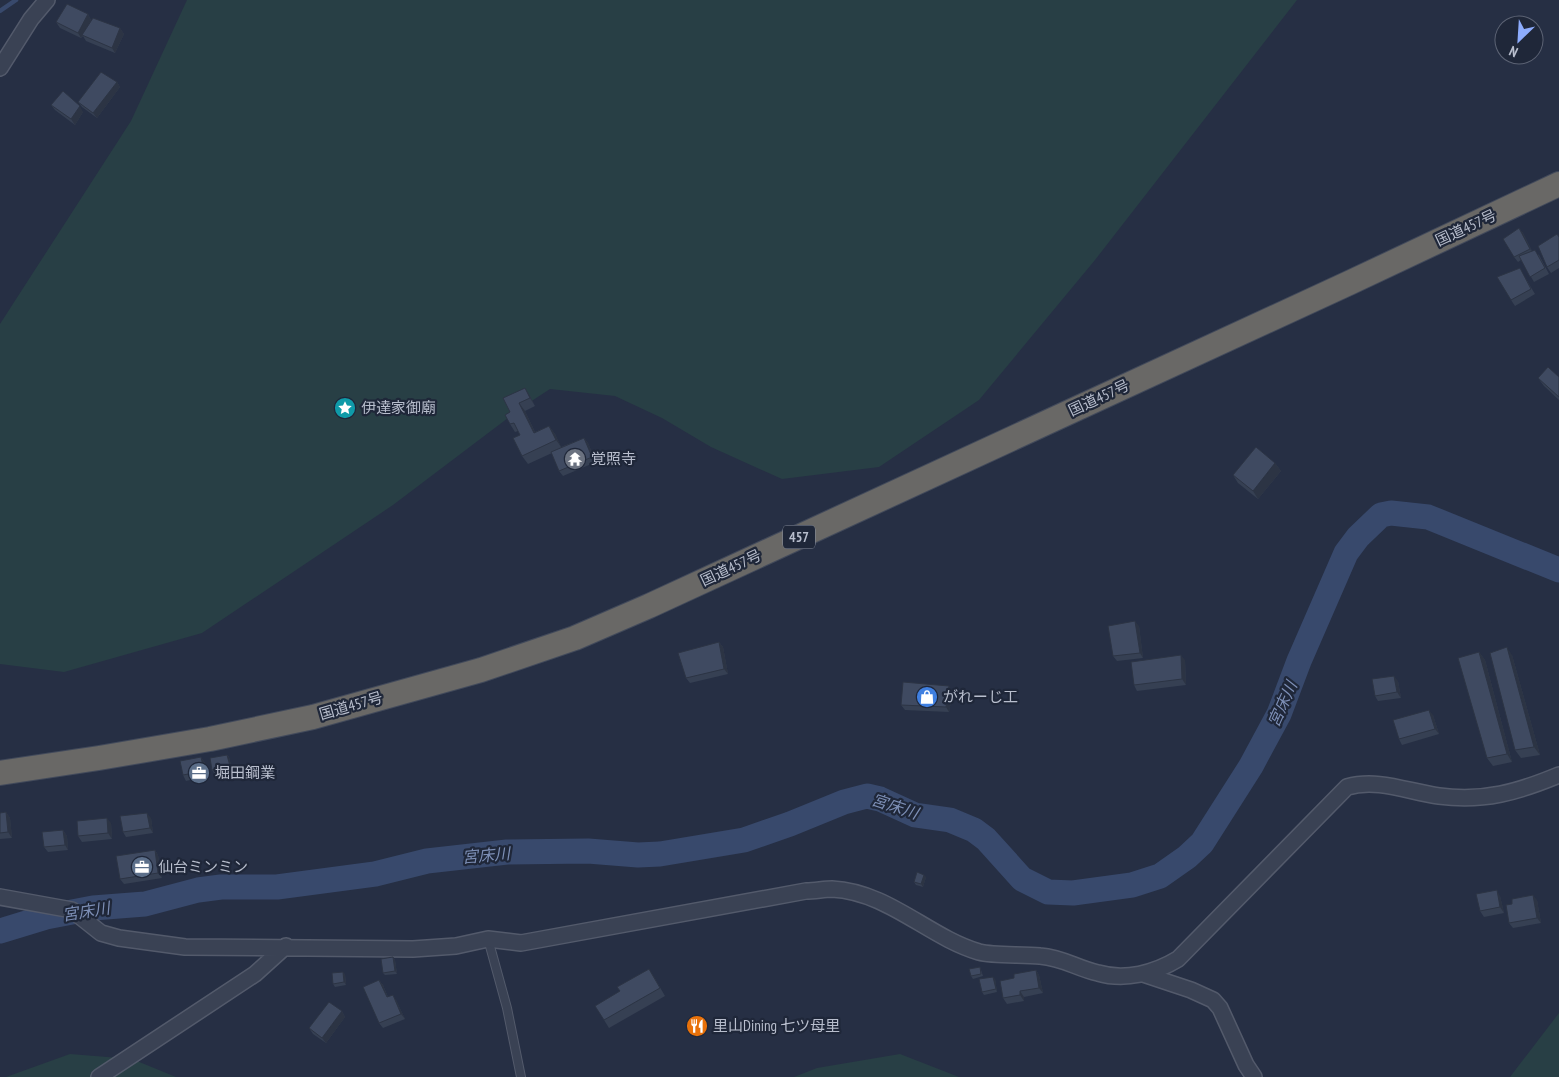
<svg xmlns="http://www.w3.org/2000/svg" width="1559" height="1077" viewBox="0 0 1559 1077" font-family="'PT Sans Narrow','Noto Sans JP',sans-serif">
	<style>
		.green { fill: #283f45 }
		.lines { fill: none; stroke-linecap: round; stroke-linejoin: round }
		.stream { stroke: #38496c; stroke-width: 4.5 }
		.river { stroke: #38496c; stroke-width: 25 }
		.service-casing { stroke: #535a6b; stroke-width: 10 }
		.minor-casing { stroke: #535a6b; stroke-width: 18 }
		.trunk-casing { stroke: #424a5b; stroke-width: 26 }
		.service { stroke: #3a4254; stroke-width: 8 }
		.minor { stroke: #3a4254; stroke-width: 15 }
		.trunk { stroke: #696866; stroke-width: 24 }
		.wall { fill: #364053 }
		.shaded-wall { fill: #2c3444 }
		.building { fill: #3f4a61; stroke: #2c3444 }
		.labels { text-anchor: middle; stroke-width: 4.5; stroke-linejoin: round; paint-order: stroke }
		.shield { fill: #1f2739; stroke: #8a91a1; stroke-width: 1 }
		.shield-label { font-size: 14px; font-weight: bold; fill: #b8becd }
		.street-label { font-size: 15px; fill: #b8becd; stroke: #1f2739 }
		.poi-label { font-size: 15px; fill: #b8becd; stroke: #1f2739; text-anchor: start }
		.water-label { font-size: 16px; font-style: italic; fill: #7d8fb6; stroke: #1f2739 }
	</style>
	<rect width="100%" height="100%" fill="#262f44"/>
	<!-- green -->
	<path class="green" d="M187,0H1297L1095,260L979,400L879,467L782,479L711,447L662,418L615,396L550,389L524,406L393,505L202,633L64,672L0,664V324L131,121Z
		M1559,1013V1077H1510Z
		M70,1054L132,1059L176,1077H6Z
		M900,1054L959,1077H794L817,1068Z"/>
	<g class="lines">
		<!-- stream -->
		<path class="stream" d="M0,11L16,0"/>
		<!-- river -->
		<path class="river" d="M0,931L46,917L93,908L145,904L198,890L221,887H277L375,874L427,861L507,852L588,851L638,855L660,854L744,840L790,824L844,802L867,796L880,799L915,815L950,820L974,830L986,839L1022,879L1048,892L1073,893L1132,885L1160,876L1187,857L1202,843L1251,766L1279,714L1299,661L1346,553L1358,537L1381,515L1391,513L1428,517L1559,570"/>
		<!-- service casing -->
		<g class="service-casing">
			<path id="service" d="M488,939L507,1008L521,1077"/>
		</g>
		<!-- minor casing -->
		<g class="minor-casing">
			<path id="minor" d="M0,68L31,19L47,0
				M0,897L72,910L101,933L119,938L185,947L413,949L456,946L488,939L521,943L806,891C815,891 824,889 832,889C889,892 928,937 979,952C994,956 1023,954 1040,956C1064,958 1076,968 1098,973C1125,981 1155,973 1178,959L1347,787C1378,778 1409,792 1439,796C1484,802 1518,792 1559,775
				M1143,974L1191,990L1213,1000L1220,1008L1246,1065L1254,1077
				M99,1077L255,974L286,946"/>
		</g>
		<!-- trunk casing -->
		<g class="trunk-casing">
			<path id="trunk" d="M0,773L99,758L210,739L313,717L481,670L575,638L649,606L1349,283L1559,184"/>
		</g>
		<!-- service -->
		<use href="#service" class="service"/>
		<!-- minor -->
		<use href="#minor" class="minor"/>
		<!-- trunk -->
		<use href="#trunk" class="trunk"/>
	</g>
	<!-- wall -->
	<path class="wall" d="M88,14L91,20L87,28H120L124,34L115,53L86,41L83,36L81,38L60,28L56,22Z
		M117,82L120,87L97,118L82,107L78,102Z
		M51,105L83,112L75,125L55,110Z
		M1519,228L1523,233L1532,251L1539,255L1549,274L1534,282L1521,260L1518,262L1514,257Z
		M1559,237V268L1551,273L1547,267Z
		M1523,274L1535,294L1515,306L1511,300Z
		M1559,377V400L1544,386L1538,378Z
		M525,388L530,396L535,406L525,411L535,432L549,426L555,434L561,447L584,438L588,443L596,462L563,476L559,471L552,453L528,464L522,456L520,435L518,431L515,432L510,424V412Z
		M1275,463L1281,471L1258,499L1238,483L1233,475Z
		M1139,626L1143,658L1117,661L1113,656Z
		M719,642L723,647L728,674L690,683L686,678Z
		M1479,652L1485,660L1512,762L1493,766L1487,758Z
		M1512,655L1540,755L1521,758L1515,750Z
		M1185,660L1186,685L1137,691L1134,685Z
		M1398,681L1401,698L1378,701L1375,696Z
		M953,691L949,712L905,710L901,705Z
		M1433,715L1439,734L1402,745L1399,739Z
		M227,755L229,757L232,769L214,773L212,770Z
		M201,757L205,763L207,776L186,781L183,775Z
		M6,812L10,818L12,838L0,839V813Z
		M151,818L153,833L126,837L123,832Z
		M111,823L112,839L82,842L78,836Z
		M63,830L67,836L68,850L48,852L44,847Z
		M155,850L158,855L162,878L124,884L120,879Z
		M926,877L923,887L916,885L914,882Z
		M1500,896L1504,913L1484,917L1480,911Z
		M1537,900L1541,923L1513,928L1509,923Z
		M393,957L395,960L397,974L385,975L383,973Z
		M980,967L983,976L973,979L971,976Z
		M1036,970L1039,975L1043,993L1024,997V1001L1007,1004L1003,998L1014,978Z
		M345,974L346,985L335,987L333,984Z
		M654,977L665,996L609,1028L604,1020Z
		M995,979L997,992L984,995L982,992Z
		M379,980L383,985L388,997L396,1000L405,1019L383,1028L379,1023Z
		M342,1011L345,1017L326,1043L313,1034L309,1028Z"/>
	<!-- shaded-wall -->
	<path class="shaded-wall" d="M88,14L91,20L81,38L78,33Z
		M120,28L124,34L115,53L112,48Z
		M117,82L120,87L97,118L93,113Z
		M80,106L83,112L75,125L71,119Z
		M1519,228L1523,233L1533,254L1530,249Z
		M525,388L530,396L535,406L530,398Z
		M519,403L525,411L539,441L534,433Z
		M549,426L555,434L562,448L556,440Z
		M584,438L588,443L596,462L592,457Z
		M1275,463L1281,471L1258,499L1253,491Z
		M1135,621L1139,626L1143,658L1140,653Z
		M719,642L723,647L728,674L724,669Z
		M1507,647L1512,655L1540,755L1534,747Z
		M1479,652L1485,660L1512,762L1507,754Z
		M1181,655L1185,660L1186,685L1182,679Z
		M1394,676L1398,681L1401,698L1397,692Z
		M949,686L953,691L949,712L946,707Z
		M1429,710L1433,715L1439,734L1435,729Z
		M227,755L229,757L232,769L230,766Z
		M201,757L205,763L207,776L204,771Z
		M6,812L10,818L12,838L8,832Z
		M147,813L151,818L153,833L150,828Z
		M107,818L111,823L112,839L108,833Z
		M63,830L67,836L68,850L65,845Z
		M155,850L158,855L162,878L158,873Z
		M924,875L926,877L923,887L921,884Z
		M1497,890L1500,896L1504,913L1500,907Z
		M1533,895L1537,900L1541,923L1537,918Z
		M393,957L395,960L397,974L395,971Z
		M1036,970L1039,975L1043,993L1039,988Z
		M343,972L345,974L346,985L344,982Z
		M993,977L995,979L997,992L996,989Z
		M379,980L383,985L390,1003L387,997Z
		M1020,991L1024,997V1001L1020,995Z
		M393,995L396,1000L405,1019L401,1014Z
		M342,1011L345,1017L326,1043L322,1038Z"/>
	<!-- building -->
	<path class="building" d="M67,4L88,14L78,33L56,22Z
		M93,18L120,28L112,48L82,35Z
		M101,72L117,82L93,113L78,102Z
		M63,91L80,106L71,119L51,105Z
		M1519,228L1530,249L1514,257L1503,239Z
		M1557,234L1559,237V260L1547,267L1538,246Z
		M1535,250L1545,268L1530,277L1519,256Z
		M1520,268L1531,289L1511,300L1497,277Z
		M1548,367L1559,377V397L1538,378Z
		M525,388L530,398L519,403L534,433L549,426L556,440L522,456L513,438L520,435L514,423L510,424L505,415L510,412L503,398Z
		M584,438L592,457L559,471L551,452Z
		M1256,447L1275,463L1253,491L1233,475Z
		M1135,621L1140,653L1113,656L1108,626Z
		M719,642L724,669L686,678L678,653Z
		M1507,647L1534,747L1515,750L1490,653Z
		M1479,652L1507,754L1487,758L1458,658Z
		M1181,655L1182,679L1134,685L1131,662Z
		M1394,676L1397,692L1375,696L1372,679Z
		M903,682L949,686L946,707L901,705Z
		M1429,710L1435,729L1399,739L1393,720Z
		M227,755L230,766L212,770L210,758Z
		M201,757L204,771L183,775L180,761Z
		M6,812L8,832L0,833V813Z
		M147,813L150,828L123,832L120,816Z
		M107,818L108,833L78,836L77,821Z
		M63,830L65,845L44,847L42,832Z
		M155,850L158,873L120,879L116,856Z
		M917,872L924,875L921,884L914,882Z
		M1497,890L1500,907L1480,911L1476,894Z
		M1533,895L1537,918L1509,923L1506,905L1512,904V899Z
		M393,957L395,971L383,973L381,959Z
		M980,967L981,974L971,976L969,969Z
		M649,969L660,988L604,1020L595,1006L620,991L617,987Z
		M1036,970L1039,988L1020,991V995L1003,998L1000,981L1014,978V974Z
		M343,972L344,982L333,984L332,973Z
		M993,977L996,989L982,992L979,979Z
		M379,980L387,997L393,995L401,1014L379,1023L363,987Z
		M329,1002L342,1011L322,1038L309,1028Z"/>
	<!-- icons -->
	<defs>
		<g id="sight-disc" transform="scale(1.125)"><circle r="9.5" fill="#0f9aa8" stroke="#1f2739"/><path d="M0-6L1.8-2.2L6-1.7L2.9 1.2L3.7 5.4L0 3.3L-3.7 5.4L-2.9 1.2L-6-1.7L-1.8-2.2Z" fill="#fff"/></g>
		<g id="temple-disc" transform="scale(1.125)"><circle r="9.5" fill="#6b7280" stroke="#1f2739"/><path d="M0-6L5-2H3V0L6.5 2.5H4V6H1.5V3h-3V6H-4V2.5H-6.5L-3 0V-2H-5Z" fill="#fff"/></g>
		<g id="shop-disc" transform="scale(1.125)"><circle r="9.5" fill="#3f7fe0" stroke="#1f2739"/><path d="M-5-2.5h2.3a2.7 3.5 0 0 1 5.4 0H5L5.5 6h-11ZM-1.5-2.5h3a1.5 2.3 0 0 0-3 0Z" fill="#fff"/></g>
		<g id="office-disc" transform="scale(1.125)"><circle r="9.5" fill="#5c6f8a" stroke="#1f2739"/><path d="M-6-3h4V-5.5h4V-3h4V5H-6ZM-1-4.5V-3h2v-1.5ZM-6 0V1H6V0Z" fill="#fff"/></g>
		<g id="restaurant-disc" transform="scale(1.125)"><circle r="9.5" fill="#e8710a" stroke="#1f2739"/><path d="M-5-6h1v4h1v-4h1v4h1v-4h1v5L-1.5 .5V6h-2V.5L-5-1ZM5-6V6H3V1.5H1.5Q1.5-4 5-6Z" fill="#fff"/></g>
	</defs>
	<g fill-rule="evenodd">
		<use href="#sight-disc" x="345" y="408"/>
		<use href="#temple-disc" x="575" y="459"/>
		<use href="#shop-disc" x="927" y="697"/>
		<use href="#office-disc" x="199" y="773"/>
		<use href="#office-disc" x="142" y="867"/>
		<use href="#restaurant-disc" x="697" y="1026"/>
	</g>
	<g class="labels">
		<!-- shield labels -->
		<rect class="shield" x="783" y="525.5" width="32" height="23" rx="4"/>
		<g class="shield-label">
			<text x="799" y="542">457</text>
		</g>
		<!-- street labels -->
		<g class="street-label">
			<text transform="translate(1466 228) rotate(-25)" y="5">国道457号</text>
			<text transform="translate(1099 398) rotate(-25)" y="5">国道457号</text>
			<text transform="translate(731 568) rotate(-25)" y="5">国道457号</text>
			<text transform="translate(351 706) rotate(-16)" y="5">国道457号</text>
		</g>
		<!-- poi labels -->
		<g class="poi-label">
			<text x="361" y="413">伊達家御廟</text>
			<text x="591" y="464">覚照寺</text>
			<text x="943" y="702">がれーじ工</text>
			<text x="215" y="778">堀田鋼業</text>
			<text x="158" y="872">仙台ミンミン</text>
			<text x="713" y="1031">里山Dining 七ツ母里</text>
		</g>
		<!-- water labels -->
		<g class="water-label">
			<text transform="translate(1282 704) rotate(-66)" y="6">宮床川</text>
			<text transform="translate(895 806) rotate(18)" y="6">宮床川</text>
			<text transform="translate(486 855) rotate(-5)" y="6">宮床川</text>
			<text transform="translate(86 911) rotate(-9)" y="6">宮床川</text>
		</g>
	</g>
	<!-- north arrow -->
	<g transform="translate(1519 40) rotate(205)"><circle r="24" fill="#1f2739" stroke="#5c6374"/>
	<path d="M0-4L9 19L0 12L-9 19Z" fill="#8dacfd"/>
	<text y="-8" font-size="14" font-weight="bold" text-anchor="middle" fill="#b8becd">N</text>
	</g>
</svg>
